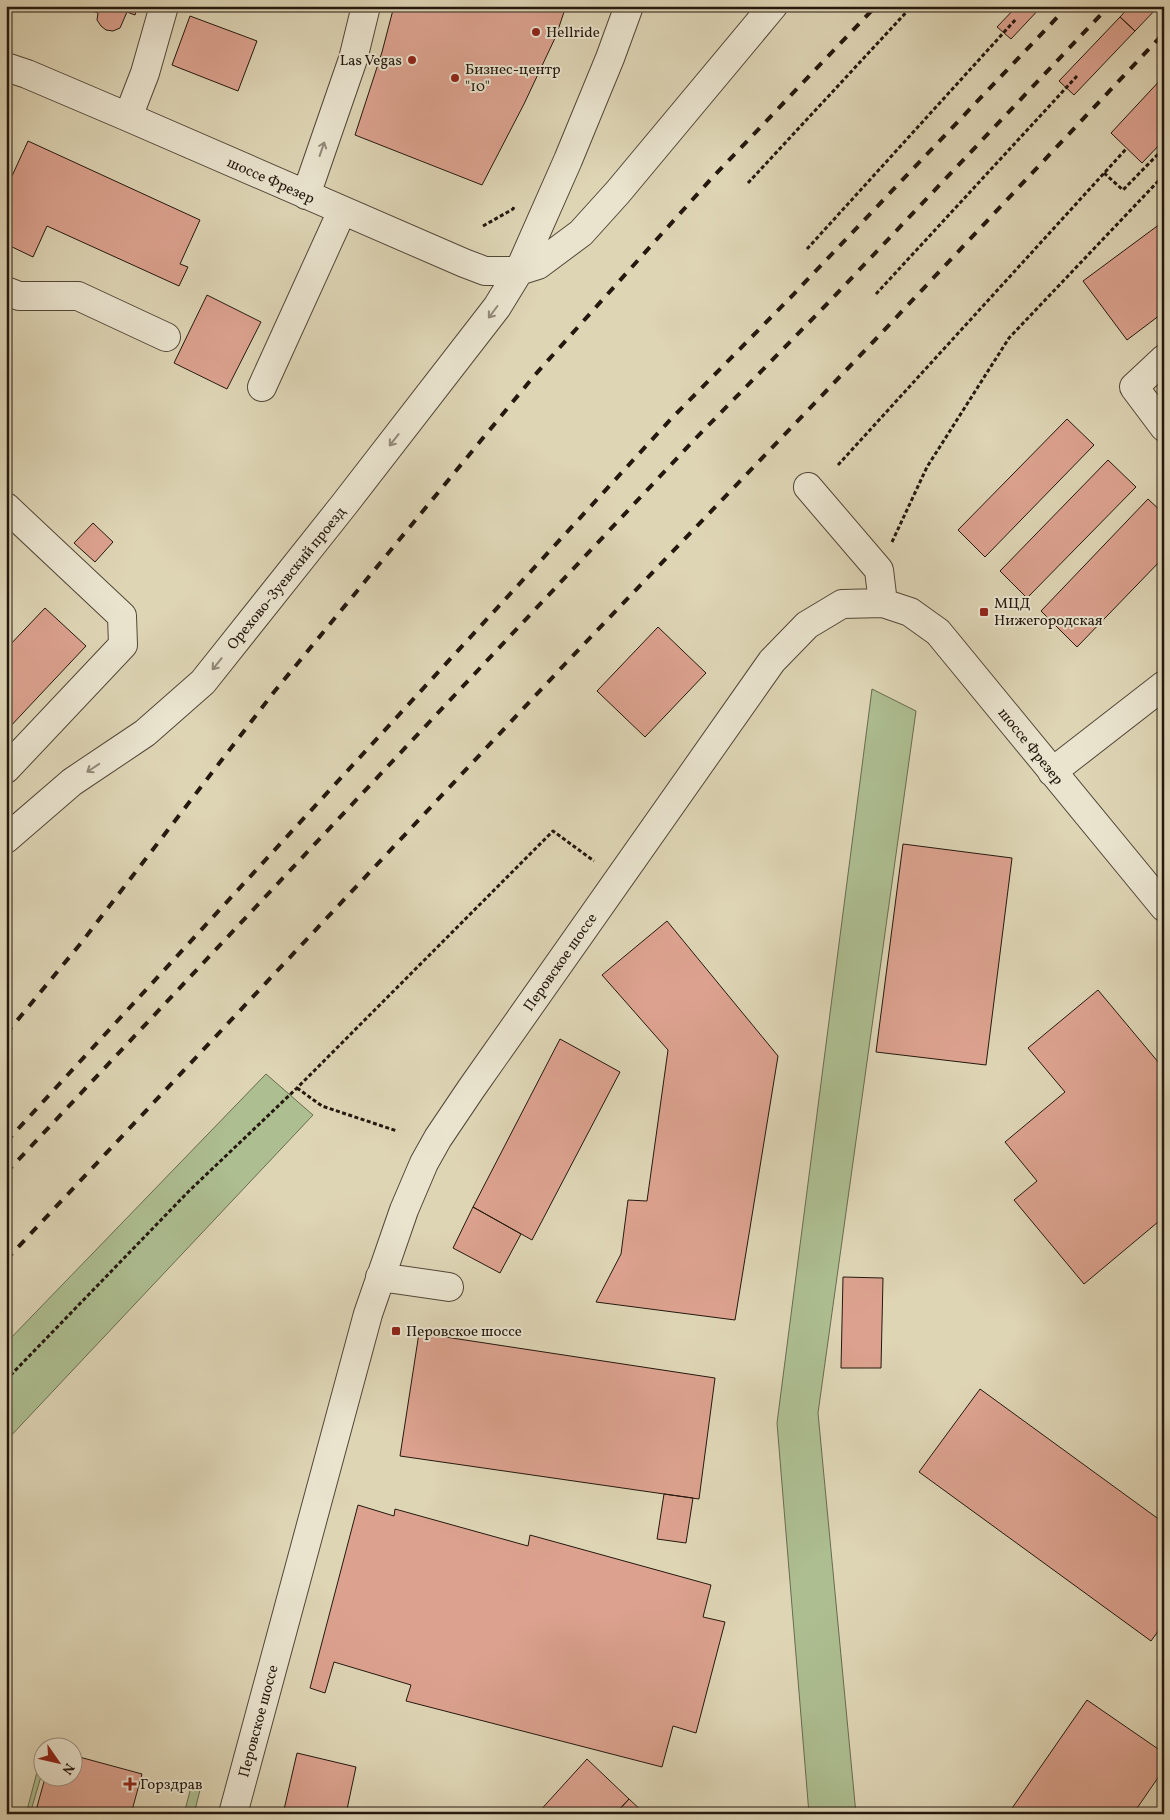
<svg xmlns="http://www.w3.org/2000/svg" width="1170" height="1820" viewBox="0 0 1170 1820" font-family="Vollkorn,serif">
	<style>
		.green { fill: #adbe91; stroke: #686b50 }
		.building { fill: #dca28f; stroke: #24180e }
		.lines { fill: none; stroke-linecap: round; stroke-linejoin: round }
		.minor-casing { stroke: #524738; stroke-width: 30 }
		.path { stroke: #24180e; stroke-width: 3; stroke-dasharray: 4 2.5; stroke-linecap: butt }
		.minor { stroke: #eae4cf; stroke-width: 28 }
		.rail { stroke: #24180e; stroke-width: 4; stroke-dasharray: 9 9; stroke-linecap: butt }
		.oneway { stroke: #918878 }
		.poi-dot { fill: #8f2418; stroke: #eae4cf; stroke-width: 2 }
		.labels { text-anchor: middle; stroke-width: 4; stroke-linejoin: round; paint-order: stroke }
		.poi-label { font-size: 15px; fill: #24180e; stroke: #eae4cf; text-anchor: start }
		.street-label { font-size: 15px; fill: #24180e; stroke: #eae4cf }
	</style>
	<rect width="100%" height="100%" fill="#ded5b5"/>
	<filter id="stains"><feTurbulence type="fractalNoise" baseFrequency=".004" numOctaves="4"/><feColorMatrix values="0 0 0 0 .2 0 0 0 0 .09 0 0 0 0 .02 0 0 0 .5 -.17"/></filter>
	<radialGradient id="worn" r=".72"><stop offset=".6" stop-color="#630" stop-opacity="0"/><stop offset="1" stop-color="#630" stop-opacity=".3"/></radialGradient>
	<!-- green -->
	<path class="green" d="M872,689L916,711L818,1413L856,1814H809L777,1423Z
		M266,1074L313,1115L6,1441V1343Z
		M42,1753V1773L30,1814H26Z
		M191,1787L200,1790L194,1814H184Z"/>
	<!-- building -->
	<path class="building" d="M43,6H63L56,10H48Z
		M79,6H138L135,15L127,12L120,28L113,31L106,30L101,26L97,20L98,13Z
		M394,6H566L556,36L524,104L482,185L355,135L382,52Z
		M1017,6H1042L1011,39L997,27Z
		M1130,6H1157L1158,7L1135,31L1120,17Z
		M190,16L257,41L238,91L172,65Z
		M1120,17L1135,31L1074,95L1059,81Z
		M1164,76V140L1142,163L1111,133Z
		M28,141L200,220L180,264L188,267L179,286L47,226L33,257L6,244V173L12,176Z
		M1164,221V312L1127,340L1083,281Z
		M207,295L261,322L227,389L174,363Z
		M1067,419L1094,445L985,557L958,530Z
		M1108,460L1136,487L1027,598L1000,571Z
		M1148,499L1164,514V557L1077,647L1041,611Z
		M93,523L113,542L95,562L74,543Z
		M45,608L86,646L6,731V649Z
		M658,627L706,673L645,737L597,691Z
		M903,844L1012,858L986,1065L876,1052Z
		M667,921L778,1056L735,1320L596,1302L621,1254L628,1200L647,1201L668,1050L602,975Z
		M1098,990L1164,1069V1217L1084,1284L1014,1200L1037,1181L1005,1142L1065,1092L1028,1048Z
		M560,1039L620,1072L532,1240L473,1207Z
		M473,1207L521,1234L500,1273L453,1248Z
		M843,1277L883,1278L881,1368H841Z
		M419,1333L715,1378L699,1499L400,1456Z
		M980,1389L1164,1523V1623L1151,1641L919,1472Z
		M664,1494L693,1498L686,1543L657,1539Z
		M358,1505L394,1516L395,1509L528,1546L530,1535L711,1585L703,1617L725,1622L696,1733L673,1726L662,1767L406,1701L411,1685L334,1662L325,1693L310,1688Z
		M1087,1700L1164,1753V1769L1133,1814H1008Z
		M297,1753L356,1767L346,1814H283Z
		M72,1755L142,1774L131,1814H35L45,1778H72Z
		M587,1759L629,1799L615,1814H537Z
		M629,1799L645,1814H615Z"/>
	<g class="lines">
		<!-- minor casing -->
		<g class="minor-casing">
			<path id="minor" d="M6,67L27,74L128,117L464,263L485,271H519L538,265L581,233L618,192L773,6
				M128,117L145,73L164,6
				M306,195L353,59L366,6
				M6,291L19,296H78L166,337
				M1164,359L1134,387L1164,427
				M262,387L342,211
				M808,487L879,570L883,603
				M6,507L122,616L123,645L6,769
				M1052,772L1164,685
				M6,839L72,782L145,733L203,682L343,506L497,307L519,271L568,160L610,58L629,6
				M380,1277L449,1287
				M233,1814L368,1314L404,1210L424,1163L438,1138L471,1089L772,661L807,625L842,604L883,603L910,612L938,632L1164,907"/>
		</g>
		<!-- path -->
		<path class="path" d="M1104,173L1123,190L1164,148
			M748,183L912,6
			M483,226L513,209L514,207
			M807,249L1016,19
			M876,294L1077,76
			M838,465L1127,148
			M892,542L927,467L1009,338L1164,175
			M297,1088L322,1106L397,1131
			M6,1380L188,1192L297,1088L553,831L594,861"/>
		<!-- minor -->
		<use href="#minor" class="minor"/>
		<!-- rail -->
		<path class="rail" d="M6,1034L81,943L274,692L534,376L711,179L876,6
			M6,1142L671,419L790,298L1068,6
			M6,1173L696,438L826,305L1109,6
			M6,1260L565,664L874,341L1164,33"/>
	</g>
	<!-- one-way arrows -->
	<defs><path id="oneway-shaft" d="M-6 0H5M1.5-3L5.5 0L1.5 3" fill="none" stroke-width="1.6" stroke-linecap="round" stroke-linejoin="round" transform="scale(1.25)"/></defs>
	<g class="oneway">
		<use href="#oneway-shaft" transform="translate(322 149) rotate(-71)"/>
		<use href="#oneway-shaft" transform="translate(493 312) rotate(127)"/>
		<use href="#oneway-shaft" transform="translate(394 440) rotate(128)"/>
		<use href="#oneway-shaft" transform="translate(217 664) rotate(129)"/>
		<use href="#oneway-shaft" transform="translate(93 768) rotate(146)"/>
	</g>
	<!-- markers -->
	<g class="poi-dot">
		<circle cx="536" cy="32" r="5"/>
		<circle cx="412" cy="60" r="5"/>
		<circle cx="455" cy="78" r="5"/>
		<rect x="979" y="607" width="10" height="10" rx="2.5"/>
		<rect x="391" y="1326" width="10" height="10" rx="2.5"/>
		<path d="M127.5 1776.5h5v5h5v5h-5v5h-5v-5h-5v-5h5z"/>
	</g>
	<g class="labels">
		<!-- poi labels -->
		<g class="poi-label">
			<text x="546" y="37">Hellride</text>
			<text x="402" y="65" text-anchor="end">Las Vegas</text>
			<text x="465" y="74">Бизнес-центр<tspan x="465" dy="17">"10"</tspan></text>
			<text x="994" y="608">МЦД<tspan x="994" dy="17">Нижегородская</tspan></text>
			<text x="406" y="1336">Перовское шоссе</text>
			<text x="140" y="1789">Горздрав</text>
		</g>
		<!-- street labels -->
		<g class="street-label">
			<text transform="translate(271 180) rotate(24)" y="5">шоссе Фрезер</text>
			<text transform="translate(286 578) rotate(-51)" y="5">Орехово-Зуевский проезд</text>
			<text transform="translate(1031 746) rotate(51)" y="5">шоссе Фрезер</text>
			<text transform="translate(560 962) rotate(-55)" y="5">Перовское шоссе</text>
			<text transform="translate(258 1721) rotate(-75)" y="5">Перовское шоссе</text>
		</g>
	</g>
	<!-- margin -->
	<rect width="1170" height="1820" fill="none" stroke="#ded5b5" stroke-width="25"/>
	<rect x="8" y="8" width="1155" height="1805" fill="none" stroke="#24180e" stroke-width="2.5"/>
	<rect x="12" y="12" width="1145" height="1795" fill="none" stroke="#24180e"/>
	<!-- north arrow -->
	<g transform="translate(58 1762) rotate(124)"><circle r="24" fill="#eae4cf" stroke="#9b9282"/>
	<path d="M0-4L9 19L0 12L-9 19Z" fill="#8f2418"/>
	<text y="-8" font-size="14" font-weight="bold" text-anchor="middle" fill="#24180e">N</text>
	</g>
	<rect width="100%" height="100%" filter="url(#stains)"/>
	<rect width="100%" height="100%" fill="url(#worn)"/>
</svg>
